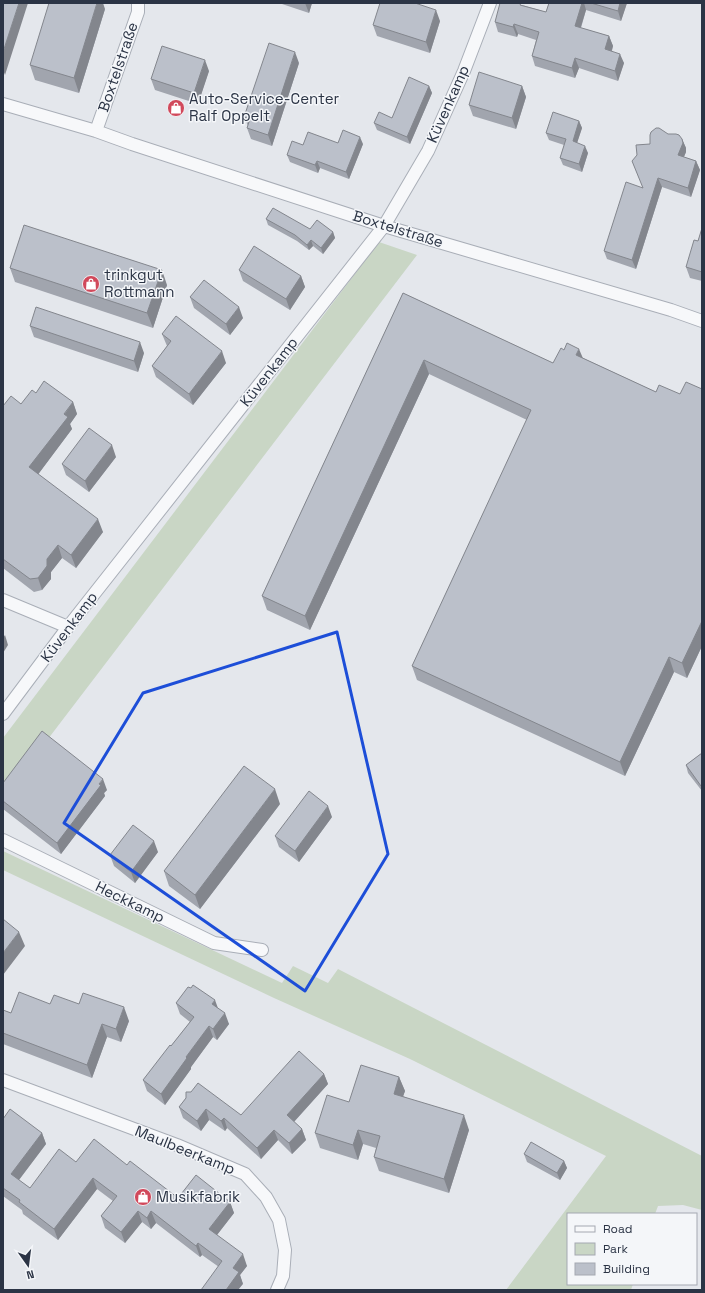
<svg xmlns="http://www.w3.org/2000/svg" width="705" height="1293" viewBox="0 0 705 1293" font-family="'Space Grotesk',sans-serif">
	<style>
		.green { fill: #c9d6c5 }
		.lines { fill: none; stroke-linecap: round; stroke-linejoin: round }
		.minor-casing { stroke: #a9aeb7; stroke-width: 14 }
		.minor { stroke: #f7f8fa; stroke-width: 12 }
		.wall { fill: #a1a5ae }
		.shaded-wall { fill: #83868d }
		.building { fill: #bbc0ca; stroke: #83868d }
		.marked { fill: none; stroke: #1d4ed8; stroke-width: 3; stroke-linejoin: round }
		.labels { text-anchor: middle; stroke-width: 3; stroke-linejoin: round; paint-order: stroke }
		.street-label { font-size: 15px; fill: #2b3445; stroke: #f4f6f9 }
		.poi-label { font-size: 15px; fill: #2b3445; stroke: #f4f6f9; text-anchor: start }
	</style>
	<rect width="100%" height="100%" fill="#e4e7ec"/>
	<!-- green -->
	<path class="green" d="M379,242L417,255L3,798V738Z
		M3,851L282,983L293,966L328,983L338,969L702,1156V1210L683,1205L658,1206L655,1214H568V1284H633L631,1290H506L606,1156L410,1059L274,998L3,870Z"/>
	<g class="lines">
		<!-- minor casing -->
		<g class="minor-casing">
			<path id="minor" d="M3,104L96,131L132,144L384,226L671,310L702,321
				M96,131L138,12V3
				M3,600L68,627
				M3,714L68,627L384,226L428,151L464,71L490,3
				M3,840L214,943L262,950
				M3,1080L177,1145L245,1174L266,1197L279,1220L285,1250L283,1276L277,1290"/>
		</g>
		<!-- minor -->
		<use href="#minor" class="minor"/>
	</g>
	<!-- wall -->
	<path class="wall" d="M279,3H312L309,13Z
		M549,3H627L621,21L586,10L581,28L609,36L613,46L612,51L624,63L618,81L579,68L575,78L535,66L532,56L536,40L518,34L517,37L498,32L495,22L522,5L546,12Z
		M105,9L79,93L35,80L30,65Z
		M440,21L430,53L377,36L373,25Z
		M299,63L272,146L251,139L247,128L248,126L244,117Z
		M209,71L198,104L155,90L151,79Z
		M429,86L432,93L410,144L377,130L374,123L392,118Z
		M522,86L526,97L516,129L473,116L469,105Z
		M579,121L582,128L577,143L588,153L582,172L563,165L560,158L564,145L549,140L546,133Z
		M668,134L682,139L686,148V152L684,157L696,161L700,170L691,197L662,187L636,269L607,259L604,251L643,187L632,161L650,144Z
		M338,143L363,144L349,179L320,168L318,173L290,162L287,155L303,145Z
		M266,219L310,229L333,232L335,238L323,254L313,246L309,250L297,241L268,225Z
		M702,228V281L690,278L686,267L698,241Z
		M10,268L167,285L153,328L15,282Z
		M239,270L301,276L305,287L290,310L243,281Z
		M403,293L553,363L583,358L656,392L680,394L702,389V646L687,678L674,672L625,776L417,680L412,666L527,420L429,374L310,630L267,610L262,596Z
		M190,297L243,318L230,335L194,308Z
		M30,326L144,353L138,372L34,337Z
		M162,334L226,363L193,405L156,377L152,366L167,346Z
		M36,393L73,402L77,414L70,424L72,429L38,474L103,532L76,568L62,558L51,572V579L42,590L34,592L3,568V406L21,404Z
		M116,457L89,492L66,475L62,464Z
		M702,753V791L688,773L686,765Z
		M3,783L107,790L104,793L105,796L61,854L3,809Z
		M280,804L200,909L169,886L164,871Z
		M332,817L299,862L279,847L275,836Z
		M158,852L135,883L114,866L110,855Z
		M176,1003L217,1008L229,1024L217,1040L213,1037L191,1067V1069L165,1105L147,1091L143,1080L171,1046L190,1022L180,1014Z
		M50,1004H79L129,1021L121,1042L107,1037L92,1078L3,1044V1010L11,1013Z
		M324,1074L328,1084L294,1122L302,1129L306,1140L292,1154L278,1140L261,1159L227,1128L225,1131L209,1120L201,1131L183,1118L179,1107L186,1098L241,1115Z
		M399,1077L405,1091L403,1096L469,1130L449,1193L379,1171L374,1157L376,1148L363,1144L358,1160L320,1148L315,1133L349,1102Z
		M3,1119L42,1133L46,1144L19,1180L30,1188L76,1162L127,1165L178,1198L230,1202L234,1213L217,1235L247,1266L240,1275L243,1284L202,1255L200,1257L156,1223L151,1229L142,1222L125,1243L105,1228L101,1216L113,1201L97,1189L58,1240L23,1214L22,1210L3,1196Z
		M524,1154L564,1161L567,1168L560,1180L527,1162Z"/>
	<!-- shaded-wall -->
	<path class="shaded-wall" d="M19,3H28L5,75L3,70V52Z
		M97,3H103L105,9L79,93L74,78Z
		M305,3H312L309,13Z
		M582,3H584L586,10L578,36L575,26Z
		M620,3H627L621,21L618,11Z
		M436,10L440,21L430,53L426,42Z
		M514,24L518,34L517,37L513,27Z
		M609,36L613,46L609,59L605,49Z
		M295,52L299,63L272,146L268,135Z
		M620,54L624,63L618,81L615,71Z
		M575,58L579,68L575,78L572,68Z
		M205,60L209,71L198,104L194,93Z
		M429,86L432,93L410,144L407,137Z
		M522,86L526,97L516,129L512,118Z
		M579,121L582,128L575,149L573,141Z
		M360,137L363,144L349,179L346,172Z
		M682,139L686,148V152L681,163L678,155Z
		M585,146L588,153L582,172L579,164Z
		M317,161L320,168L318,173L315,165Z
		M696,161L700,170L691,197L688,188Z
		M658,178L662,187L636,269L632,260Z
		M333,232L335,238L323,254L321,248Z
		M311,240L313,246L309,250L307,245Z
		M162,270L167,285L153,328L147,313Z
		M301,276L305,287L290,310L286,299Z
		M239,307L243,318L230,335L226,324Z
		M140,342L144,353L138,372L134,361Z
		M579,349L585,363L576,355Z
		M222,351L226,363L193,405L189,394Z
		M424,360L429,374L310,630L305,616Z
		M73,402L77,414L70,424L72,429L34,480L29,467Z
		M112,445L116,457L89,492L85,481Z
		M98,519L103,532L76,568L71,555Z
		M58,545L62,558L51,572V579L42,590L38,578L47,559Z
		M702,621V646L687,678L682,663Z
		M5,635L8,645L3,653V638Z
		M669,657L674,672L625,776L620,762Z
		M103,779L107,790L104,793L105,796L61,854L57,843Z
		M275,789L280,804L200,909L195,895Z
		M328,806L332,817L299,862L295,851Z
		M154,841L158,852L135,883L131,872Z
		M19,932L25,946L3,975V953Z
		M215,1000L219,1011L212,1004Z
		M124,1007L129,1021L121,1042L116,1029Z
		M225,1013L229,1024L217,1040L213,1029Z
		M102,1024L107,1037L92,1078L87,1065Z
		M209,1026L213,1037L191,1067V1069L165,1105L161,1094L186,1057Z
		M324,1074L328,1084L291,1125L287,1115Z
		M399,1077L405,1091L399,1108L394,1094Z
		M206,1109L209,1120L201,1131L197,1121Z
		M464,1115L469,1130L449,1193L444,1179Z
		M224,1118L227,1128L225,1131L221,1121Z
		M302,1129L306,1140L292,1154L289,1143Z
		M274,1130L278,1140L261,1159L257,1148Z
		M358,1130L363,1144L358,1160L353,1145Z
		M42,1133L46,1144L15,1185L11,1174Z
		M564,1161L567,1168L560,1180L557,1173Z
		M93,1178L97,1189L58,1240L54,1229Z
		M230,1202L234,1213L213,1240L209,1229Z
		M138,1211L142,1222L125,1243L121,1232Z
		M151,1211L156,1223L151,1229L147,1218Z
		M198,1243L202,1255L200,1257L196,1246Z
		M243,1254L247,1266L240,1275L243,1284L238,1290H226L233,1268Z"/>
	<!-- building -->
	<path class="building" d="M3,3H19L3,52Z
		M49,3H97L74,78L30,65Z
		M380,3H415L436,10L426,42L373,25Z
		M500,3H521L520,5L546,12L549,3H582L575,26L609,36L605,49L620,54L615,71L575,58L572,68L532,56L539,32L514,24L513,27L495,22Z
		M591,3H620L618,11Z
		M269,43L295,52L268,135L247,128L250,119L244,117Z
		M162,46L205,60L194,93L151,79Z
		M479,72L522,86L512,118L469,105Z
		M409,77L429,86L407,137L374,123L379,112L392,118Z
		M553,112L579,121L573,141L585,146L579,164L560,158L566,139L546,133Z
		M656,128H659L668,134H676L679,135L682,139L683,143L678,155L696,161L688,188L658,178L632,260L604,251L626,182L643,188L632,161L637,155L636,145L650,144V135L651,132Z
		M343,130L360,137L346,172L317,161L315,165L287,155L292,141L303,145L308,132L338,143Z
		M273,208L310,229L317,220L333,232L321,248L311,240L307,245L295,235L266,219Z
		M24,225L162,270L147,313L10,268Z
		M702,228V272L686,267L694,240L698,241Z
		M254,246L301,276L286,299L239,270Z
		M204,280L239,307L226,324L190,297Z
		M403,293L553,363L561,348L564,350L567,343L579,349L576,355L656,392L659,385L680,394L686,382L702,389V621L682,663L669,657L620,762L412,666L531,410L424,360L305,616L262,596Z
		M36,307L140,342L134,361L30,326Z
		M176,316L222,351L189,394L152,366L171,341L162,334Z
		M44,381L73,402L64,414L68,417L29,467L98,519L71,555L58,545L47,559V566L38,578L30,579L3,559V406L11,396L21,404L32,390L36,393Z
		M89,428L112,445L85,481L62,464Z
		M42,731L103,779L99,784L101,785L57,843L3,801V783Z
		M702,753V785L701,786L686,765Z
		M244,766L275,789L195,895L164,871Z
		M309,791L328,806L295,851L275,836Z
		M133,825L154,841L131,872L110,855Z
		M3,919L19,932L3,953Z
		M193,985L215,1000L212,1004L225,1013L213,1029L209,1026L186,1057L187,1058L161,1094L143,1080L170,1045L171,1046L194,1017L176,1003L188,987L191,988Z
		M19,992L50,1004L54,995L79,1004L83,993L124,1007L116,1029L102,1024L87,1065L3,1033V1010L11,1013Z
		M299,1051L324,1074L287,1115L302,1129L289,1143L274,1130L257,1148L224,1118L221,1121L206,1109L197,1121L179,1107L186,1098V1092H191L198,1083L241,1115Z
		M361,1065L399,1077L394,1094L464,1115L444,1179L374,1157L380,1136L358,1130L353,1145L315,1133L327,1095L349,1102Z
		M10,1109L42,1133L11,1174L30,1188L59,1149L76,1162L94,1139L127,1165L130,1161L178,1198L196,1175L230,1202L209,1229L243,1254L233,1268L239,1272L226,1290H201L222,1261L198,1243L196,1246L151,1211L147,1218L138,1211L121,1232L101,1216L117,1196L93,1178L54,1229L19,1202L20,1200L3,1188V1119Z
		M531,1142L564,1161L557,1173L524,1154Z"/>
	<!-- marked area -->
	<path class="marked" d="M337,632L388,854L305,991L64,823L143,693Z"/>
	<!-- icons -->
	<defs>
		<g id="shop-disc" transform="scale(0.9)"><circle r="9.5" fill="#d1495b" stroke="#f4f6f9"/><path d="M-5-2.5h2.3a2.7 3.5 0 0 1 5.4 0H5L5.5 6h-11ZM-1.5-2.5h3a1.5 2.3 0 0 0-3 0Z" fill="#fff"/></g>
	</defs>
	<g fill-rule="evenodd">
		<use href="#shop-disc" x="176" y="108"/>
		<use href="#shop-disc" x="91" y="284"/>
		<use href="#shop-disc" x="143" y="1197"/>
	</g>
	<g class="labels">
		<!-- street labels -->
		<g class="street-label">
			<text transform="translate(118 67) rotate(-71)" y="5">Boxtelstraße</text>
			<text transform="translate(448 104) rotate(-66)" y="5">Küvenkamp</text>
			<text transform="translate(398 229) rotate(17)" y="5">Boxtelstraße</text>
			<text transform="translate(269 372) rotate(-52)" y="5">Küvenkamp</text>
			<text transform="translate(69 627) rotate(-53)" y="5">Küvenkamp</text>
			<text transform="translate(130 902) rotate(26)" y="5">Heckkamp</text>
			<text transform="translate(185 1150) rotate(22)" y="5">Maulbeerkamp</text>
		</g>
		<!-- poi labels -->
		<g class="poi-label">
			<text x="189" y="104">Auto-Service-Center<tspan x="189" dy="17">Ralf Oppelt</tspan></text>
			<text x="104" y="280">trinkgut<tspan x="104" dy="17">Rottmann</tspan></text>
			<text x="156" y="1202">Musikfabrik</text>
		</g>
	</g>
	<!-- border -->
	<rect width="705" height="1293" fill="none" stroke="#2b3445" stroke-width="8"/>
	<!-- legend -->
	<rect x="567" y="1213" width="130" height="72" fill="#f4f6f9" stroke="#a4a8b1"/>
	<rect x="575" y="1226" width="20" height="6" fill="#f7f8fa" stroke="#a4a8b1"/>
	<text x="603" y="1233" font-size="12" fill="#2b3445">Road</text>
	<rect x="575" y="1243" width="20" height="12" fill="#c9d6c5" stroke="#a4a8b1"/>
	<text x="603" y="1253" font-size="12" fill="#2b3445">Park</text>
	<rect x="575" y="1263" width="20" height="12" fill="#bbc0ca" stroke="#a4a8b1"/>
	<text x="603" y="1273" font-size="12" fill="#2b3445">Building</text>
	<!-- north arrow -->
	<g transform="translate(28 1265) rotate(166)" stroke="#f4f6f9" stroke-width="3" paint-order="stroke">
	<path d="M0-3L7 15L0 10L-7 15Z" fill="#2b3445"/>
	<text y="-6" font-size="11" font-weight="bold" text-anchor="middle" fill="#2b3445">N</text>
	</g>
</svg>
